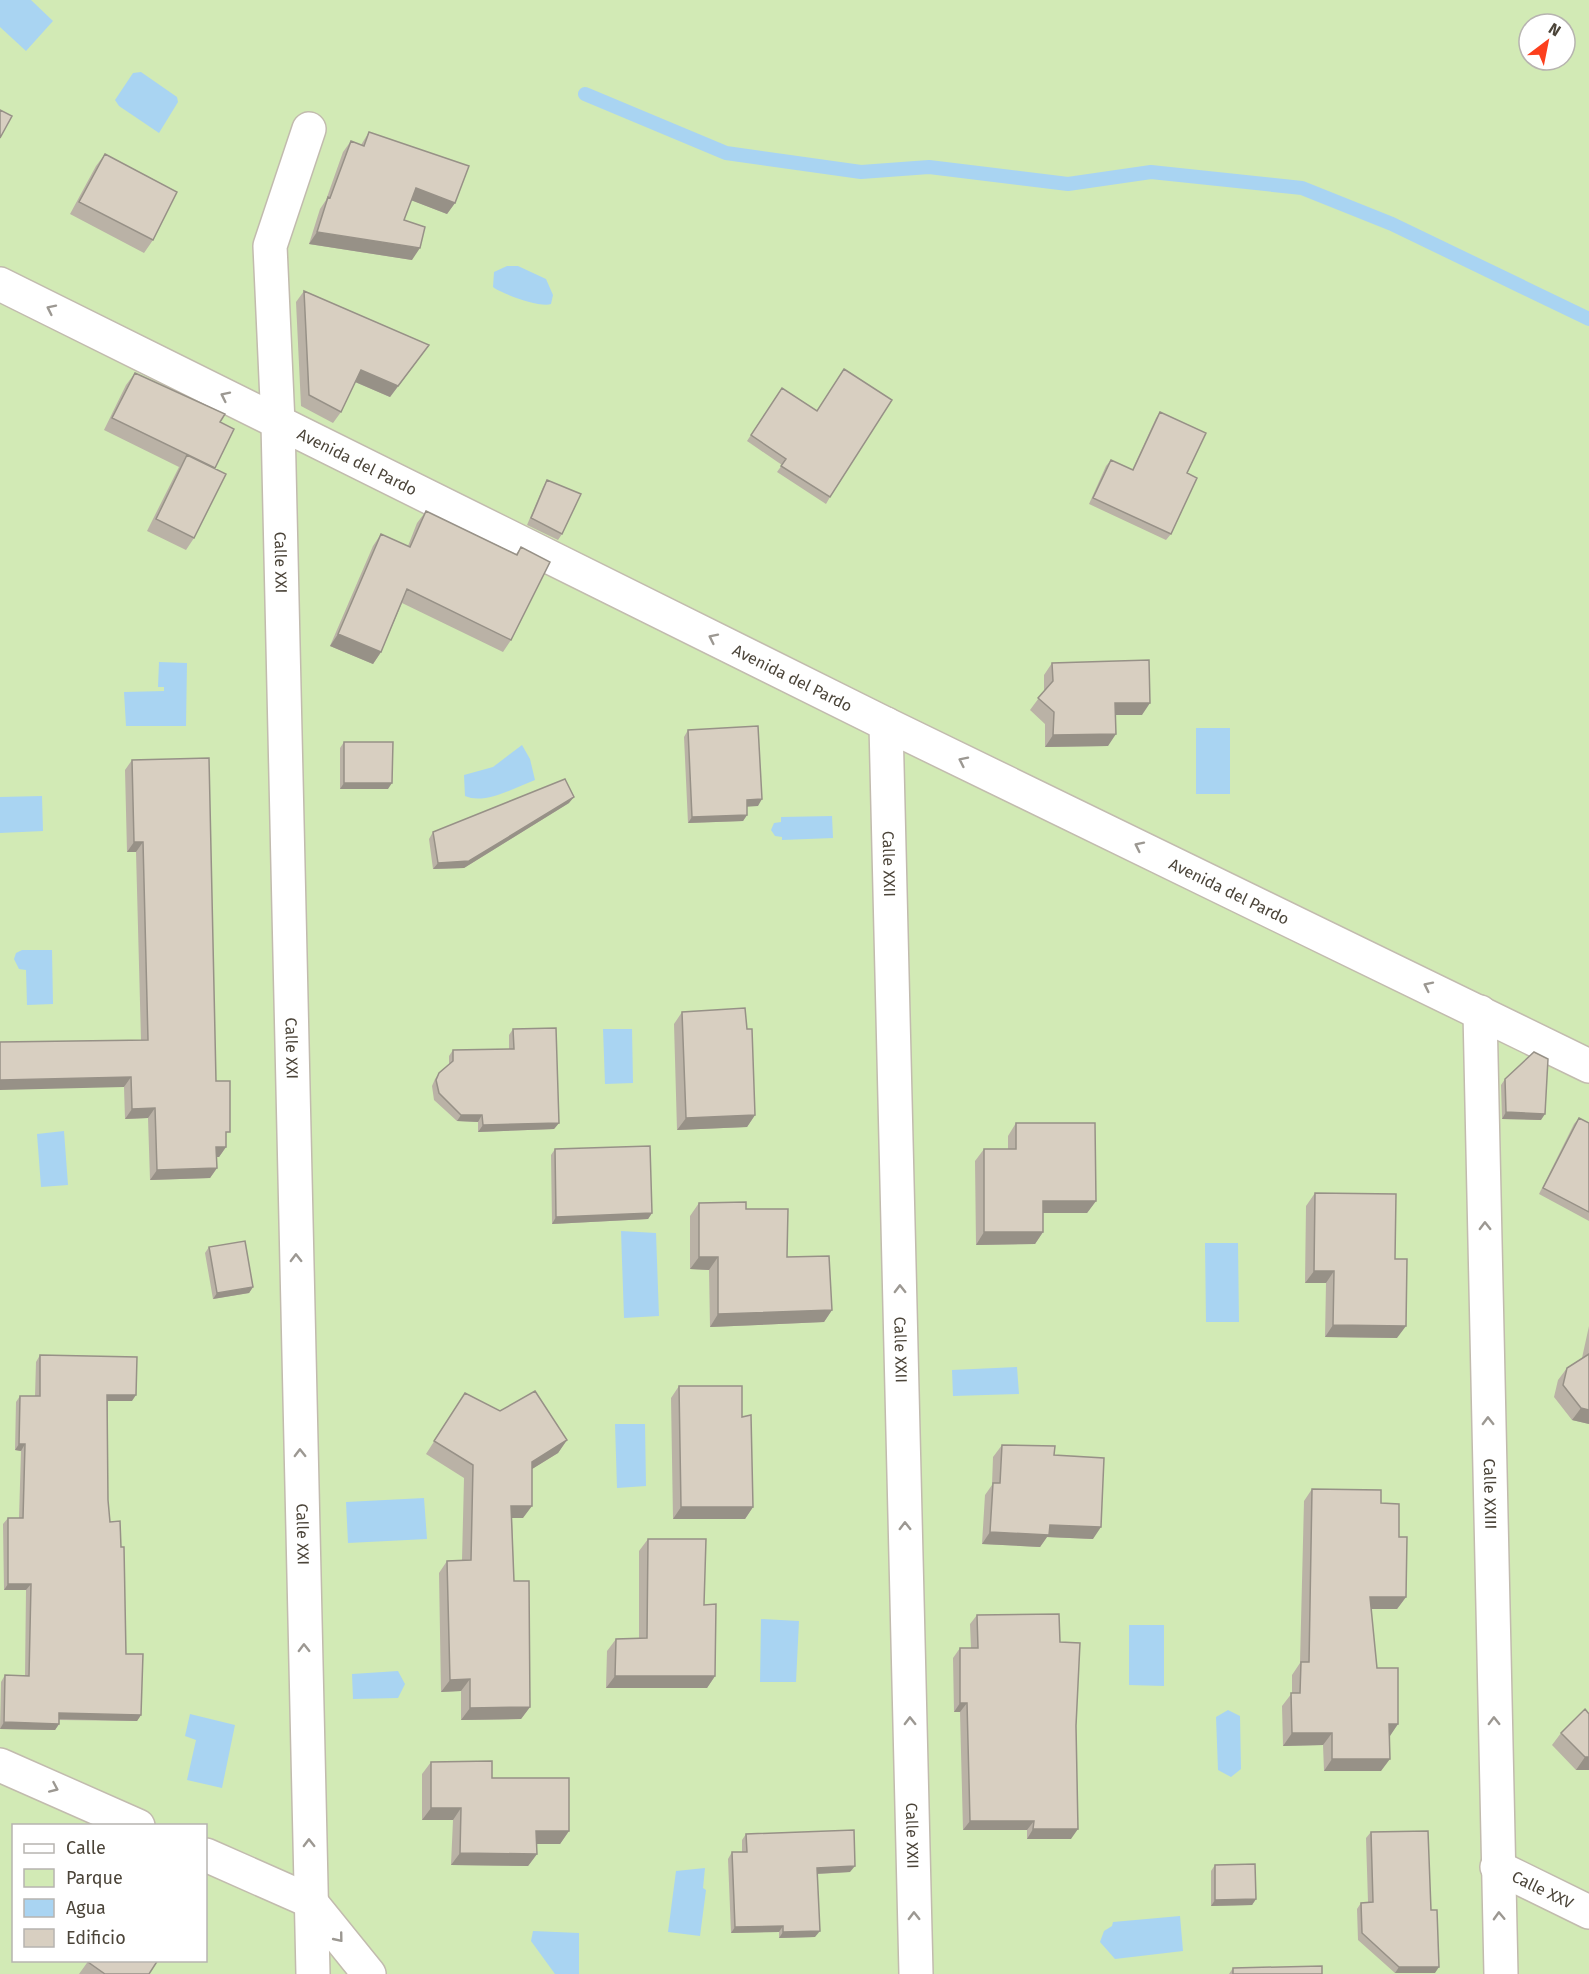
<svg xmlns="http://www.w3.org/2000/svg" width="1589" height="1974" viewBox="0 0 1589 1974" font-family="'Fira Sans',sans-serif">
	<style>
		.green { fill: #d2eab5; fill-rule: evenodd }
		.water { fill: #a9d4f2 }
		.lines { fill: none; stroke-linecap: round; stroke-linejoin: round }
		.stream { stroke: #a9d4f2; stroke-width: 14 }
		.minor-casing { stroke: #c2bbae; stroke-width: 36 }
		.tertiary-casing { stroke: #c2bbae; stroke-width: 36 }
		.minor { stroke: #fff; stroke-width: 33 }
		.tertiary { stroke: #fff; stroke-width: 33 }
		.wall { fill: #bab2a6 }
		.shaded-wall { fill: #979187 }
		.building { fill: #d8cfc1; stroke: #979187; stroke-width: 1.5 }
		.oneway { stroke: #9c9892 }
		.labels { text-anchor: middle; stroke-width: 6; stroke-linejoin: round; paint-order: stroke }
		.street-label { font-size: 16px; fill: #4b4439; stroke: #fff }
	</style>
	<rect width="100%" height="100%" fill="#f6f3ec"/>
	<!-- green -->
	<path class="green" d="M0,0H1589V1974H0ZM1529,24H1565V60H1529ZM14,1826H206V1960H14Z"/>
	<!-- water -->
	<path class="water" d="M0,0H31L53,21L26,51L0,27Z
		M141,72L177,97L178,102L159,133L119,106L115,100L133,73Z
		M507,266H518L546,279L553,295L551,304C541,308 502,294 493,287L494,272Z
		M159,662L187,663L186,726H126L124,692L164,691V687H158Z
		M1196,728H1230V794H1196Z
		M522,745L530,759L535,780C516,787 485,805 465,796L464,775L493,767Z
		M42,796L43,831L0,833V797Z
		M832,816L833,838L782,840V837L775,836L771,830L774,823L781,822V817Z
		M22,950H52L53,1004L27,1005L26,970L19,969L14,959L16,953Z
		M603,1029H632L633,1083L605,1084Z
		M64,1131L68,1185L41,1187L37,1134Z
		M621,1231L656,1233L659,1316L624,1318Z
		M1205,1243H1238L1239,1322H1206Z
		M1017,1367L1019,1394L953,1396L952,1370Z
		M615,1424H645L646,1486L617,1488Z
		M424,1498L427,1539L348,1543L346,1502Z
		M761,1619L799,1621L796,1682H760Z
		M1129,1625H1164V1686L1129,1685Z
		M398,1671L405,1684L398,1698L353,1699L352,1674Z
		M1228,1710L1240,1716L1241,1769L1231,1777L1218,1770L1216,1717Z
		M190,1714L235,1725L222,1788L187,1780L196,1740L185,1736Z
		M705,1868L703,1888L706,1890L700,1936L668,1932L676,1871Z
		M1180,1916L1183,1951L1115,1959L1100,1942L1104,1931L1112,1926L1113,1922Z
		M533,1931L579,1933V1974H555L531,1941Z"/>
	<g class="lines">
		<!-- stream -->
		<path class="stream" d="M585,94L726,153L861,172L929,167L1068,184L1151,172L1302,188L1392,224L1589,319"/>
		<!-- minor casing -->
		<g class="minor-casing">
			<g id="minor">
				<path id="s1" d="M309,129L270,246L278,423L313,1974"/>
				<path id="s2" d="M886,724L916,1974"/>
				<path id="s3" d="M1480,1012L1501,1974"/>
				<path d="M0,1765L138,1826"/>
				<path d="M206,1855L310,1901L369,1974"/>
				<path id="s4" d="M1497,1867L1589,1912"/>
			</g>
		</g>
		<!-- tertiary casing -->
		<g class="tertiary-casing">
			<g id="tertiary">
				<path id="s5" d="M0,284L886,724L1589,1066"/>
			</g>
		</g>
		<!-- minor -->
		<use href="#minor" class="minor"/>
		<!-- tertiary -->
		<use href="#tertiary" class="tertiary"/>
	</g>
	<!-- wall -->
	<path class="wall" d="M369,132L455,203L447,214L411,200L404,220L412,260L309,244L320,209L326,200L343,152L351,141L361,145Z
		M105,154L153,240L144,253L70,214L96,166Z
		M304,291L429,345L390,397L355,382L341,412L333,423L301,406L296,302Z
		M135,373L220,422L215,468L194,538L186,550L147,531L179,467L104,430L126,385Z
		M782,388L830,497L826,504L777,472L782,465L747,441Z
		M1160,412L1187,473L1171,534L1166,540L1089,504L1106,466L1111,460L1132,470L1156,418Z
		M547,480L562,534L558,540L527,525L543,487Z
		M426,511L516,554L521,547L511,640L503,652L402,603L381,652L373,664L330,646L373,546L381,534L408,546L417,523Z
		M1052,663L1142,715H1115L1108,746L1045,747V724L1030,710L1044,691V675Z
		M688,730L758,806H747V815L743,821L688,823L684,737Z
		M344,742L388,789H340V748Z
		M132,760L216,1081L226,1139V1147L219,1157H216L217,1168L210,1178L150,1180L148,1118L125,1119L124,1087L141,1040L136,852H127L125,770Z
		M569,803L464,868L433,869L429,839L433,832Z
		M682,1012L747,1029L755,1115L747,1127L677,1130L674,1024Z
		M513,1029L559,1123L554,1129L478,1132V1122L457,1121L434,1100L432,1086L435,1079L439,1073L449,1065V1056L453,1050L509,1049V1035Z
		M1505,1079L1541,1120L1502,1119L1501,1085Z
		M1579,1118L1589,1123V1221L1539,1194L1574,1124Z
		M1016,1123L1096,1201L1087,1213H1043V1232L1035,1244L976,1245L975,1161L984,1149H1008V1136Z
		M555,1149L652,1213L648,1219L552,1224L551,1155Z
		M1315,1193L1395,1259L1397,1338L1325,1337L1326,1283H1305L1306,1206Z
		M699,1203L746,1209L787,1257L832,1310L824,1322L710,1327L709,1270L690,1269V1216Z
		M209,1247L253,1287L249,1293L213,1299L205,1253Z
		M1589,1326V1424L1572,1420L1554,1397L1558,1380L1567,1368L1582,1358Z
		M40,1355L132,1401H108V1500L110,1522L121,1547L126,1654L141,1715L137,1721L59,1720V1724L55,1730L0,1729L1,1682L5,1675L25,1676L26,1590H4L3,1524L8,1518H19L21,1451L15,1450L16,1402L20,1396H35L36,1362Z
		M679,1386L742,1417L753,1507L745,1519H673L671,1398Z
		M465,1393L500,1411L567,1440L558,1453L532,1469L523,1518H512L514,1581L530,1707L521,1719L461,1720V1691L441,1692L439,1573L447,1561L462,1560L464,1478L426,1454Z
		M1002,1445L1054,1455L1093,1539L1047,1537L1040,1547L982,1544L985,1495L992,1485L993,1457Z
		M1312,1489L1381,1503L1399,1537L1406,1597L1397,1609H1371L1377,1668L1398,1724L1389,1736L1381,1771H1324L1323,1745L1283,1746L1282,1706L1292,1693V1675L1300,1663L1304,1501Z
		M648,1539L704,1605L715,1676L707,1688H606L607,1651L616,1639L639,1638V1551Z
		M977,1615L1060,1642L1076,1726L1071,1839H1027V1830H963L960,1712H954L953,1658L960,1648H971L970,1624Z
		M1589,1714V1770H1576L1552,1745L1561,1733Z
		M431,1762L569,1831L560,1844H536L537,1854L528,1866L451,1865L453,1820H422V1774Z
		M1371,1832L1431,1910L1435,1973H1395L1358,1940L1357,1909L1361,1903L1368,1902L1366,1838Z
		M746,1834L850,1872L818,1874L815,1937L779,1938V1932L731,1933L728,1859L732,1852H742V1840Z
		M1215,1865L1256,1899L1252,1905L1211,1906V1871Z
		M89,1960L149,1974H79Z
		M1233,1968L1322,1974H1229Z"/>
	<!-- shaded-wall -->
	<path class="shaded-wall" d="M416,188L455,203L447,214L408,199Z
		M317,232L420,248L412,260L309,244Z
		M429,345L390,397L353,381L361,370Z
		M338,634L381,652L373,664L330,646Z
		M1115,703H1150L1142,715H1106Z
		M1116,734L1108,746L1045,747L1053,735Z
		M344,783H392L388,789H340Z
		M574,797L569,803L464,868L433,869L438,863Z
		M762,799L758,806L743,807L747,800Z
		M747,815L743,821L688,823L692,817Z
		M134,842H143L136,852H127Z
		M131,1077L124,1087L0,1090V1080Z
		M155,1108L148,1118L125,1119L132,1109Z
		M1506,1112L1545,1114L1541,1120L1502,1119Z
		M461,1115H482L478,1122L457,1121Z
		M755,1115L747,1127L677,1130L686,1118Z
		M559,1123L554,1129L478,1132L483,1125Z
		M216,1147H226L219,1157H209Z
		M217,1168L210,1178L150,1180L157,1170Z
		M1043,1201H1096L1087,1213H1035Z
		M652,1213L648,1219L552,1224L556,1217Z
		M984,1232H1043L1035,1244L976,1245Z
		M699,1257H718L709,1270L690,1269Z
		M1314,1271H1334L1326,1283H1305Z
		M253,1287L249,1293L213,1299L217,1293Z
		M832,1310L824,1322L710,1327L718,1314Z
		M1333,1325L1406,1326L1397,1338L1325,1337Z
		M107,1395H136L132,1401H103Z
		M1581,1408L1589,1410V1424L1572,1420Z
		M567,1440L558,1453L524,1474L532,1462Z
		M19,1444H25L21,1451L15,1450Z
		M511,1506H532L523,1518H503Z
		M681,1507H753L745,1519H673Z
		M1050,1525L1101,1527L1093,1539L1047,1537L1040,1547L982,1544L990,1532Z
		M8,1584H31L26,1590H4Z
		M1370,1597H1406L1397,1609H1361Z
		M615,1676H715L707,1688H606Z
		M470,1679L461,1691L441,1692L450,1680Z
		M960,1703H967L960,1712H954Z
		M530,1707L521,1719L461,1720L470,1708Z
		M59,1713L141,1715L137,1721L54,1719Z
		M4,1722L59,1724L55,1730L0,1729Z
		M1389,1724H1398L1390,1736H1381Z
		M1292,1733H1332L1323,1745L1283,1746Z
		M1585,1757H1589V1770H1576Z
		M1332,1759H1390L1381,1771H1324Z
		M431,1808H461L453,1820H422Z
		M970,1821H1034L1027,1830H963Z
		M1033,1829H1078L1071,1839H1027Z
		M536,1831H569L560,1844H527Z
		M460,1853L537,1854L528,1866L451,1865Z
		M855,1866L850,1872L813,1874L817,1868Z
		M1256,1899L1252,1905L1211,1906L1215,1900Z
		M783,1926L779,1932L731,1933L735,1927Z
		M820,1931L815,1937L779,1938L783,1932Z
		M1399,1967H1439L1435,1973H1395Z"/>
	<!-- building -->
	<path class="building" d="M0,110L12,116L0,138Z
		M369,132L469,166L455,203L416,188L404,220L425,227L420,248L317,232L328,197L330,198L351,141L364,146Z
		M105,154L177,192L153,240L79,202Z
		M304,291L429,345L398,386L361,370L341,412L309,395Z
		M844,369L892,400L830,497L781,466L786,459L751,435L782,388L817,411Z
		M135,373L225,414L220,422L234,429L215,468L112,418Z
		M1160,412L1206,433L1187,473L1197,478L1171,534L1093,498L1111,460L1133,470Z
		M187,455L226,474L194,538L156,519Z
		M547,480L581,494L562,534L531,518Z
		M426,511L517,555L521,547L550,562L511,640L407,589L381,652L338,634L381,534L410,547Z
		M1149,660L1150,703H1115L1116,734L1053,735L1054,712L1038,698L1053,681L1052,663Z
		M758,726L762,799L747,800V815L692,817L688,730Z
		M344,742H393L392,783H344Z
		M209,758L216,1081H230V1132H226V1147H216L217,1168L157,1170L155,1108L132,1109L131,1077L0,1080V1042L148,1040L143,842H134L132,760Z
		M565,779L574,797L469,861L438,863L433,832Z
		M745,1008L747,1029H752L755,1115L686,1118L682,1012Z
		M556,1028L559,1123L483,1125L482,1115H461L439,1093L436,1080L439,1073L453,1061V1050L514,1049L513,1029Z
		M1534,1052L1548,1059L1545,1114L1506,1112L1505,1079Z
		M1579,1118L1589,1123V1212L1543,1188Z
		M1016,1123H1095L1096,1201H1043V1232H984V1149H1016Z
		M650,1146L652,1213L556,1217L555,1149Z
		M1315,1193L1396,1194L1395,1259H1407L1406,1326L1333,1325L1334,1271H1314Z
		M746,1202V1209H788L787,1257L829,1256L832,1310L718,1314V1257H699V1203Z
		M245,1241L253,1287L217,1293L209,1247Z
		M1589,1354V1410L1581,1408L1563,1385L1567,1368Z
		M40,1355L137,1357L136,1395H107L108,1500L110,1522L120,1521L121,1547H124L126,1654H143L141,1715L59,1713V1724L4,1722L5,1675L29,1676L31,1584H8V1518H23L25,1444H19L20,1396H40Z
		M679,1386H742V1417L751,1415L753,1507H681Z
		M535,1391L567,1440L532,1462V1506H511L514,1581H529L530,1707L470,1708V1679L450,1680L447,1561L471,1560L473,1465L434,1441L465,1393L500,1411Z
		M1002,1445L1055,1446L1054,1455L1104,1458L1101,1527L1050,1525L1049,1535L990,1532L993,1483H1000Z
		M1312,1489L1381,1490V1503L1399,1504V1537H1407L1406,1597H1370L1377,1668H1398V1724H1389L1390,1759H1332V1733H1292L1291,1693H1300L1301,1662H1309Z
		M648,1539H706L704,1605L716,1604L715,1676H615L616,1639L647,1638Z
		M1059,1614L1060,1642L1080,1643L1076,1726L1078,1829H1033L1034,1821H970L967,1703H960V1648H978L977,1615Z
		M1585,1709L1589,1714V1757H1585L1561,1733Z
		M492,1761V1778H569V1831H536L537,1854L460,1853L461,1808H431V1762Z
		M854,1830L855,1866L817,1868L820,1931L783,1932V1926L735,1927L732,1852H747L746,1834Z
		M1428,1831L1431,1910H1437L1439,1967H1399L1362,1933L1361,1903L1373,1902L1371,1832Z
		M1255,1864L1256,1899L1215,1900V1865Z
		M89,1960H158L149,1974H105L88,1962Z
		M1322,1966V1974H1233V1968Z"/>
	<!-- one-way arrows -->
	<defs><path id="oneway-chevron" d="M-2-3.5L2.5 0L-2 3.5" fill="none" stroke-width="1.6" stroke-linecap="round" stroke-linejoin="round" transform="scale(1.5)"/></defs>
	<g class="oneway">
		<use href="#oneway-chevron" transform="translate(51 309) rotate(-154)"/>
		<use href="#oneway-chevron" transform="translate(225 396) rotate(-154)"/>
		<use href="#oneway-chevron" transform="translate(713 638) rotate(-154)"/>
		<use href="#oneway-chevron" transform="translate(963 761) rotate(-154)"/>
		<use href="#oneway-chevron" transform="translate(1139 846) rotate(-154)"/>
		<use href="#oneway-chevron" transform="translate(1428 986) rotate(-154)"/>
		<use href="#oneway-chevron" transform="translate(1485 1226) rotate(-91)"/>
		<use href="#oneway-chevron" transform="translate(296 1258) rotate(-91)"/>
		<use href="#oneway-chevron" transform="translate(900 1289) rotate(-91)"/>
		<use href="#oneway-chevron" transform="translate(1488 1421) rotate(-91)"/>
		<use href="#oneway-chevron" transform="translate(300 1453) rotate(-91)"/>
		<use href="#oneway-chevron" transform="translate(905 1526) rotate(-91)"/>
		<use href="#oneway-chevron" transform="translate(304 1648) rotate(-91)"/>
		<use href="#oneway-chevron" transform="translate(910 1721) rotate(-91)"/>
		<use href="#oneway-chevron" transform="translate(1494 1721) rotate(-91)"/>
		<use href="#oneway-chevron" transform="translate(54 1788) rotate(24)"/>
		<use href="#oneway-chevron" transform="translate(309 1843) rotate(-91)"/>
		<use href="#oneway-chevron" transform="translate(914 1916) rotate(-91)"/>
		<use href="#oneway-chevron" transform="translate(1499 1916) rotate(-92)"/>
		<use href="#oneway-chevron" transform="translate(339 1938) rotate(51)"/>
	</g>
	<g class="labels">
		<!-- street labels -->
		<g class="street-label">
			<text dy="6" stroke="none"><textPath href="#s5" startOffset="399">Avenida del Pardo</textPath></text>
			<text dy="6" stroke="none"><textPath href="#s1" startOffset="440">Calle XXI</textPath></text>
			<text dy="6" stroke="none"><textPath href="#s5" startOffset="885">Avenida del Pardo</textPath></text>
			<text dy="6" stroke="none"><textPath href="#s2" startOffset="140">Calle XXII</textPath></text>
			<text dy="6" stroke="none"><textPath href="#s5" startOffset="1371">Avenida del Pardo</textPath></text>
			<text dy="6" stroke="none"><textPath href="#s1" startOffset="926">Calle XXI</textPath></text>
			<text dy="6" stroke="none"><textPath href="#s2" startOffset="626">Calle XXII</textPath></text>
			<text dy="6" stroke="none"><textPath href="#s3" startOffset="482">Calle XXIII</textPath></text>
			<text dy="6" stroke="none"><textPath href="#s1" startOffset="1412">Calle XXI</textPath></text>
			<text dy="6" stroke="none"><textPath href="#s2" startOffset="1112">Calle XXII</textPath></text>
			<text dy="6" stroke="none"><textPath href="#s4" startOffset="51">Calle XXV</textPath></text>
		</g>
	</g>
	<!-- legend -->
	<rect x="12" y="1824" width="195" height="138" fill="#ffffff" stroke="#b7b4b0" stroke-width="1.5"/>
	<rect x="24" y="1844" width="30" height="9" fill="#ffffff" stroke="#b7b4b0" stroke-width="1.5"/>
	<text x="66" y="1854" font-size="18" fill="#4b4439">Calle</text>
	<rect x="24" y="1869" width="30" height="18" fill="#d2eab5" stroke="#b7b4b0" stroke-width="1.5"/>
	<text x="66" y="1884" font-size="18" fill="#4b4439">Parque</text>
	<rect x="24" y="1899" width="30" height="18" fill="#a9d4f2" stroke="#b7b4b0" stroke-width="1.5"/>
	<text x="66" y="1914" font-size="18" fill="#4b4439">Agua</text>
	<rect x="24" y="1929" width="30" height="18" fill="#d8cfc1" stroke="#b7b4b0" stroke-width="1.5"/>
	<text x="66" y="1944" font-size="18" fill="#4b4439">Edificio</text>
	<!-- north arrow -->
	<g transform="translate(1547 42) rotate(32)"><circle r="28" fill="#ffffff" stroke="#b7b4b0" stroke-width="1.5"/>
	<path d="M0-4.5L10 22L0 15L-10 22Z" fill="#fc3f1d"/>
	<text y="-9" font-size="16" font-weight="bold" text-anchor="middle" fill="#4b4439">N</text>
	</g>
</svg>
